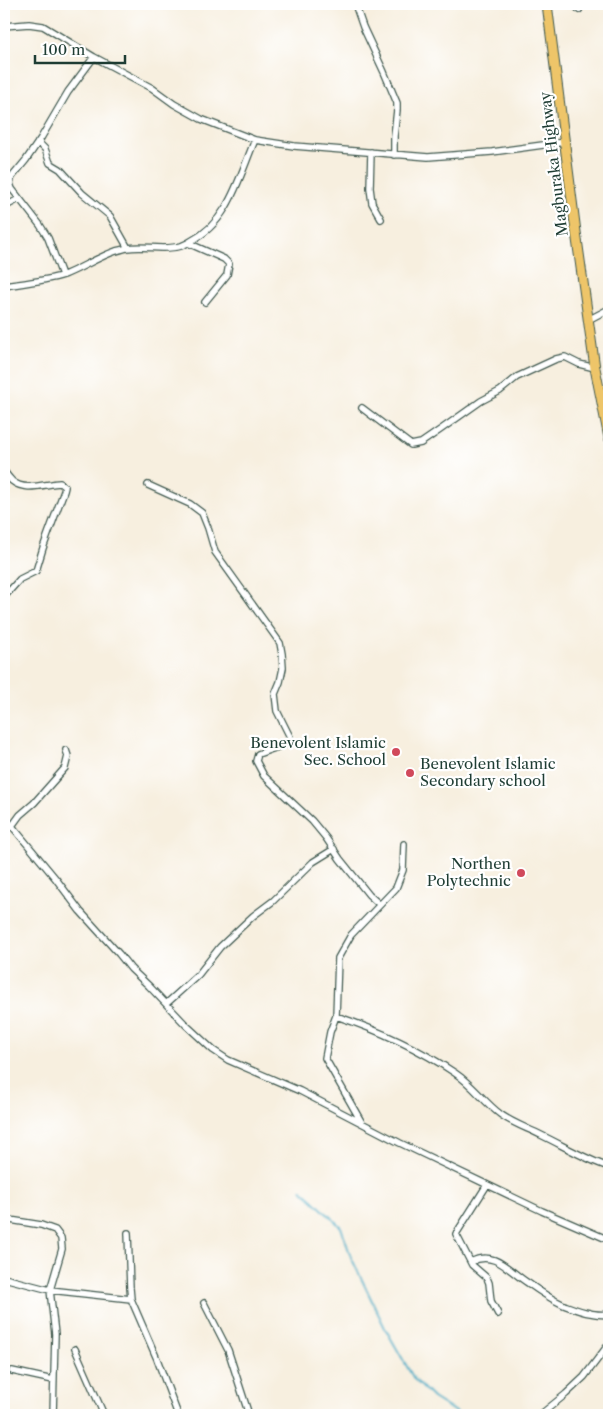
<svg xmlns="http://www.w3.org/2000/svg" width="613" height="1419" viewBox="0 0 613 1419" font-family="'Libre Caslon Text',serif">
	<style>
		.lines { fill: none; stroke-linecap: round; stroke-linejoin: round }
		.stream { stroke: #46abc5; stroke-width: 2 }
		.minor-casing { stroke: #3f584e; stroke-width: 8 }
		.primary-casing { stroke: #3f584e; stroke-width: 11 }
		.minor { stroke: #fff; stroke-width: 5.5 }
		.primary { stroke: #eec569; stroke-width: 9 }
		.poi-dot { fill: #d1495b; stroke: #fff; stroke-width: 2 }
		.labels { text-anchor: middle; stroke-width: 4.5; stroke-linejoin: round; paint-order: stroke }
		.street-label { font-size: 15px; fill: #1f3d34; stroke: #fff }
		.poi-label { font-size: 15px; fill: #1f3d34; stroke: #fff; text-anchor: end }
	</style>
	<rect width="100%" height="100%" fill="#fff"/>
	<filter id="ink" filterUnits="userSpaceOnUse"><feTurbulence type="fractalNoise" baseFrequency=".02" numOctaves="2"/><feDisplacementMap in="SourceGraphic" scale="10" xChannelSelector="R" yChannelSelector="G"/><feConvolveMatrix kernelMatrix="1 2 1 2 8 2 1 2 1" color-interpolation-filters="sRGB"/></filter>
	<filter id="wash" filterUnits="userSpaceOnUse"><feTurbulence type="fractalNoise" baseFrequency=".0096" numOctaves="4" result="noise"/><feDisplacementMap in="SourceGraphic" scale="20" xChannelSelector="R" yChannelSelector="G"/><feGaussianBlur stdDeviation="1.12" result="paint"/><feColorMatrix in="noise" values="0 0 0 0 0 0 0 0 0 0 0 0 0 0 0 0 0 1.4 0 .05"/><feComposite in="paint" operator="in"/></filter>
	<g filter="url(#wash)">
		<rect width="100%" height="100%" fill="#f7efdf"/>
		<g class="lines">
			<!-- stream -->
			<path class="stream" d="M302,1190L341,1227L351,1257L385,1328L414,1379L433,1398L460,1415"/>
		</g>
	</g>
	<g filter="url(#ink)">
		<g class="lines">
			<!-- minor casing -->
			<g class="minor-casing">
				<path id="minor" d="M355,4L363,27L384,72L397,103V110L394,136V155
					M574,4L579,10
					M4,26L29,24L43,26L94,57L152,88L174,104L201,119L255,140L294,146L428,157L492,152L565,142
					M38,142L45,149L50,163L60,169L82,193L110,216L128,248
					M371,152L370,188L372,203L381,219
					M4,207L19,199
					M188,243L224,259L229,264L227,275L205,302
					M62,275L48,238L40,225L12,189L10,183L12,177L26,160L41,138L68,92L94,57
					M4,286C24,283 45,281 64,275C82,268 98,257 116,251C120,250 124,249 127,248C145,245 164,251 181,246C184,245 188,243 191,241C229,222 239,177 255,140
					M588,320L609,309
					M362,408L411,445L421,443L440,430L481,401L500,391L517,377L556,359L565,357L579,364L595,368
					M4,471C6,474 9,478 12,481C25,492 44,484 60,483L65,487L64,491L43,548L36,571L20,579L4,597
					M148,485L190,504L202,513L208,528L215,552L280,643L282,654L283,668L280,682L275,694L277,711L290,737L289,742L286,744L258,754L256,761L264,776L312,821L326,838L340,859L369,895L379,904
					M4,820L12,826L56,879L80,911L119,954L131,969L149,986L186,1025L213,1050L228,1060L300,1091L400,1143L542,1211L609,1240
					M12,826L20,815L34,803L65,768L68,756L66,750
					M166,1004L198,975L220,947L253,916L273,901L313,862L334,849
					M336,1016C378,1030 418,1048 455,1073C473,1085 484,1102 500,1114C512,1123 527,1128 541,1135C564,1146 585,1159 609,1167
					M362,1123L325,1058L330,1032L336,1016L338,958L351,935L396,888L403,870L404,844
					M487,1185L456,1234L472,1265L487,1278L489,1283L491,1301L498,1314
					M4,1219L41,1225L55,1230L61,1238L62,1249L50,1290L55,1334L53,1415
					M128,1233L130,1288L131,1299L157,1359L178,1415
					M471,1262C494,1249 510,1272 528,1283C539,1291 551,1299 564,1305C572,1308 582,1312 590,1313C596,1315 603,1314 609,1315
					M4,1278L50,1290L131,1299
					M204,1303L228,1350L249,1415
					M75,1349L104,1415
					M12,1371L53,1380
					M540,1415L566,1394L584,1377L609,1344"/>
			</g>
			<!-- primary casing -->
			<g class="primary-casing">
				<path id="primary" d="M547,4L576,232L595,368L609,438"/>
			</g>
			<!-- minor -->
			<use href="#minor" class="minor"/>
			<!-- primary -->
			<use href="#primary" class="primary"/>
		</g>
	</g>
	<!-- markers -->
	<g class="poi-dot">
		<circle cx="396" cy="752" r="5"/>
		<circle cx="410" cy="773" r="5"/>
		<circle cx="521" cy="873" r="5"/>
	</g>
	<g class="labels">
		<!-- street labels -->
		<g class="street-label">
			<text transform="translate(554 164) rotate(-97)" y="5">Magburaka Highway</text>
		</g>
		<!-- poi labels -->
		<g class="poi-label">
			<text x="386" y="748">Benevolent Islamic<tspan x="386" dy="17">Sec. School</tspan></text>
			<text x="420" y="769" text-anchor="start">Benevolent Islamic<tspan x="420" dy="17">Secondary school</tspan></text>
			<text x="511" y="869">Northen<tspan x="511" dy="17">Polytechnic</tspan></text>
		</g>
	</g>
	<!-- margin -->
	<rect width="613" height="1419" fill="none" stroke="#fff" stroke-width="20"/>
	<!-- scale -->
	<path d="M35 55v8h90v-8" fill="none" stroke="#1f3d34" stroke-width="2.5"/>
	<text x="42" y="55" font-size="15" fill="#1f3d34" stroke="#ffffff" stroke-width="4" paint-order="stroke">100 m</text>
</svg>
